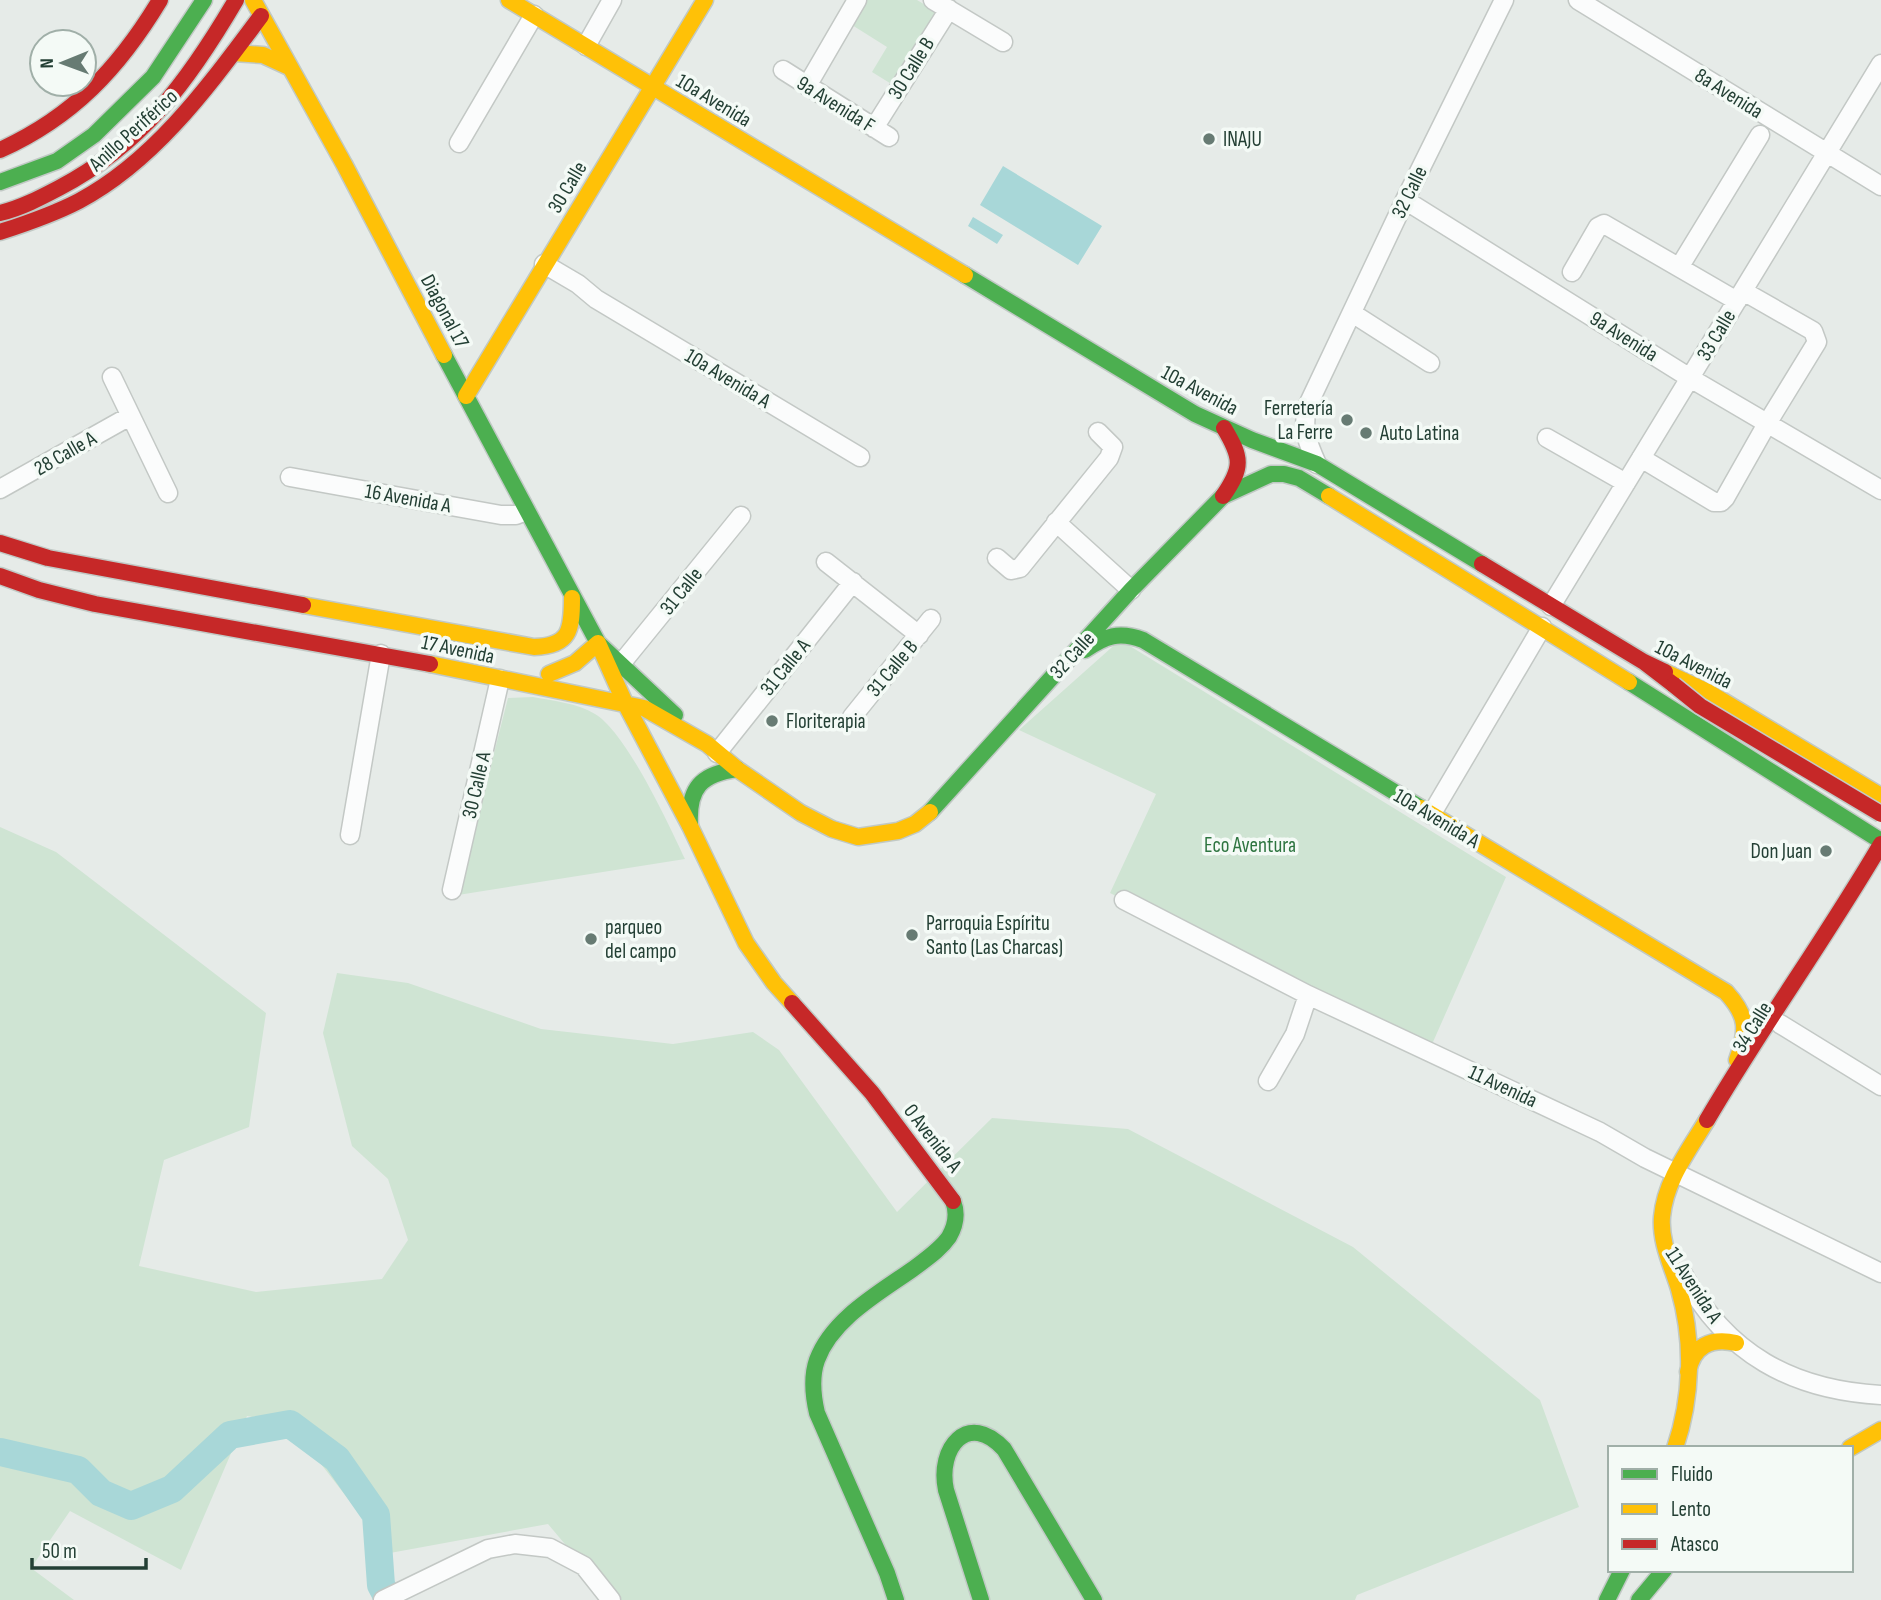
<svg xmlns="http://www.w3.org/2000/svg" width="1881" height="1600" viewBox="0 0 1881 1600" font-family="'Sofia Sans Condensed',sans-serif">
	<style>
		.green { fill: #cfe4d3 }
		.water { fill: #a8d7d8 }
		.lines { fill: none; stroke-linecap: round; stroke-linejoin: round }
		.river { stroke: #a8d7d8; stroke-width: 28 }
		.street-casing { stroke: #c3c8c5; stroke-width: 21 }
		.fast-casing { stroke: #c1c9c5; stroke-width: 19 }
		.slow-casing { stroke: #c1c9c5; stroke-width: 19 }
		.jam-casing { stroke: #c1c9c5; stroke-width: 19 }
		.street { stroke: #fbfcfc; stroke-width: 18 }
		.fast { stroke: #4caf50; stroke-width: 16 }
		.slow { stroke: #ffc107; stroke-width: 16 }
		.jam { stroke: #c62828; stroke-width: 16 }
		.jam-bridge-casing { stroke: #c2cac7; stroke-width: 19; stroke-linecap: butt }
		.jam-bridge { stroke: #c62828; stroke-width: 16 }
		.poi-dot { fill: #677b73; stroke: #f4faf6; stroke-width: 2.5 }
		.labels { text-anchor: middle; stroke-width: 7; stroke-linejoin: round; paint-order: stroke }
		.street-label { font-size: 21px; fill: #233f34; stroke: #f4faf6 }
		.poi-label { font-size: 21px; fill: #233f34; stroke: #f4faf6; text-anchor: start }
		.park-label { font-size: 21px; fill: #2e7540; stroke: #f4faf6 }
	</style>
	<rect width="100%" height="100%" fill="#e6ebe8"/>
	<!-- green -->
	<path class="green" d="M867,0H917L937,12L893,85L872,72L887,47L852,25Z
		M1120,640L1506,877L1429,1051L1110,893L1156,794L1019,730Z
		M533,697C554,701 577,703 595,714C626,732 669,825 685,859L458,895L508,698Z
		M0,827L56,852L266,1013L249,1127L164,1160L139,1266L256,1292L382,1279L408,1240L388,1179L352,1146L323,1033L337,973L408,983L541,1029L673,1044L753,1032L779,1050L897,1212L992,1118L1128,1129L1353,1247L1540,1400L1579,1507L1357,1595L1355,1600H612L548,1524L390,1553L290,1424L247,1416L181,1570L70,1511L31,1568L74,1600H0Z"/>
	<!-- water -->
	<path class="water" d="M1003,166L1102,226L1078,265L980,205Z
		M973,217L1003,235L997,244L968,226Z"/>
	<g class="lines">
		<!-- river -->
		<path class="river" d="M0,1452L78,1470L101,1493L131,1506L172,1489L230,1435L290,1424L337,1459L376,1515L381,1585L389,1600"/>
		<!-- street casing -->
		<g class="street-casing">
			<path id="street" d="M933,0L1003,42
				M1578,0L1881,186
				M586,46L612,0
				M783,70L889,137
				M807,86L857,0
				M874,128L949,9
				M459,143L534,15
				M1405,200L1690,378L1881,490
				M544,264L578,284L596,299L860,457
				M1680,266L1760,135
				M1572,272L1598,227L1604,224L1737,301
				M1352,313L1430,363
				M112,377L168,493
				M1547,438L1626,483
				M1641,458L1714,502H1721L1725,498L1768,422L1817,342L1813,331L1743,291
				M1317,464C1308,444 1302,430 1307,407L1405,200L1504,0
				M290,477L501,515H516L526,511
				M0,489L130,416
				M1056,522L1131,590
				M997,558L1011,570L1020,568L1109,458L1113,447L1098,432
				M826,562L919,635
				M1551,606L1881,64
				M620,665L741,516
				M852,717L931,619
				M717,753L853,582
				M1431,815L1542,627
				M350,835L381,654
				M452,890L500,679
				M1124,900L1308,995L1600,1132L1645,1158L1881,1273
				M1780,1024L1881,1086
				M1268,1081L1295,1034L1308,995
				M1683,1274C1726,1354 1792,1390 1881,1395
				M383,1600L488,1549L515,1544L550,1548L584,1566L611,1600"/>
		</g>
		<!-- fast casing -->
		<g class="fast-casing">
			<path id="fast" d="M0,182L57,161L94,135L153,77L204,0
				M965,275L1195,414L1252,440L1317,464L1482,564
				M444,355L598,643L675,715
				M1085,650C1105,636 1119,631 1143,640L1421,808
				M1629,682L1881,841
				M930,812L1131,590L1223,496L1271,474H1284L1299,478L1329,496
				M690,825C688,788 701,774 737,769
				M896,1600L887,1573L817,1413C813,1396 811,1377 817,1360C832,1319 879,1293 913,1269C926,1259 940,1250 949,1237C956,1225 958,1214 953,1201
				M981,1600L946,1490C937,1448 968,1410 1004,1449L1094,1600
				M1607,1600L1622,1570
				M1639,1600L1664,1570"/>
		</g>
		<!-- slow casing -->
		<g class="slow-casing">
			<path id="slow" d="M253,0L344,164L444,355
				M509,0L965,275
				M234,53L263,55L289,67
				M466,396L705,0
				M1329,496L1629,682
				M303,605L534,647C570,646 572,630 572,598
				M430,664L644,708L707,744L737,769L801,813L832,829L858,837L898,831L915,824L930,812
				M1665,672L1708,692L1881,796
				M549,674L575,663L598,643L625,703L690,826L746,943L774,983L792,1003
				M1421,808L1726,992C1748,1016 1748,1030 1737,1060
				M1688,1372C1693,1346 1711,1337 1736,1343
				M1675,1448C1692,1398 1694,1341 1679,1289C1672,1266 1660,1242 1662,1217C1665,1181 1689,1150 1707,1120
				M1850,1448L1881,1430"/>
		</g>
		<!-- jam casing -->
		<g class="jam-casing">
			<path id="jam" d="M0,150C73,117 119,68 160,0
				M0,213C21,208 40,198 59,188C143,144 189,80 236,0
				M0,232C28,223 54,214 79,201C156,160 210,84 261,16
				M1223,496C1243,467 1242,458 1224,428
				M0,543L48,558L303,605
				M1482,564L1644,662L1665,672
				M0,576L39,590L95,604L430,664
				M1644,662L1674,685
				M792,1003L872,1093L953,1201
				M1707,1120C1762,1026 1826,938 1881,844"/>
		</g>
		<!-- street -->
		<use href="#street" class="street"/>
		<!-- fast -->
		<use href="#fast" class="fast"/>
		<!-- slow -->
		<use href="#slow" class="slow"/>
		<!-- jam -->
		<use href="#jam" class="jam"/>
		<!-- jam-bridge casing -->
		<g class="jam-bridge-casing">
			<path id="jam-bridge" d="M1674,685L1700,706L1881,814"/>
		</g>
		<!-- jam-bridge -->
		<use href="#jam-bridge" class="jam-bridge"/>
	</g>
	<!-- markers -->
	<g class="poi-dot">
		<circle cx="1209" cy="139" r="7"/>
		<circle cx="1347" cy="420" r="7"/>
		<circle cx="1366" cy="433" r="7"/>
		<circle cx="772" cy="721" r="7"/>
		<circle cx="1826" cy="851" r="7"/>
		<circle cx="912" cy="935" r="7"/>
		<circle cx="591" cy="939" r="7"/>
	</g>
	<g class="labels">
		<!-- street labels -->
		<g class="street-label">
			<text transform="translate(911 68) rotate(-58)" y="7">30 Calle B</text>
			<text transform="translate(1729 93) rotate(32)" y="7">8a Avenida</text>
			<text transform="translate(714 100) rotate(31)" y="7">10a Avenida</text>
			<text transform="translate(836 104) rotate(32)" y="7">9a Avenida F</text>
			<text transform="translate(133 130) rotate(-42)" y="7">Anillo Periférico</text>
			<text transform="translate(567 187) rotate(-59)" y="7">30 Calle</text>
			<text transform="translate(1409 192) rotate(-64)" y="7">32 Calle</text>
			<text transform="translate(445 311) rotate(62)" y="7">Diagonal 17</text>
			<text transform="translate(1716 335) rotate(-59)" y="7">33 Calle</text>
			<text transform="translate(1624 336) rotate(32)" y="7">9a Avenida</text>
			<text transform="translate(728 378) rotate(31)" y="7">10a Avenida A</text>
			<text transform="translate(1200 390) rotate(28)" y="7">10a Avenida</text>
			<text transform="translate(65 453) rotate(-30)" y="7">28 Calle A</text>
			<text transform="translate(408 498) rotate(10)" y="7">16 Avenida A</text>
			<text transform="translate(681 591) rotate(-51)" y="7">31 Calle</text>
			<text transform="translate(458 649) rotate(12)" y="7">17 Avenida</text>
			<text transform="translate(1072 655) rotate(-48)" y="7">32 Calle</text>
			<text transform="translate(1694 664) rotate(27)" y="7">10a Avenida</text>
			<text transform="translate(785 667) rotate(-51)" y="7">31 Calle A</text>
			<text transform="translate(892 668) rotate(-50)" y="7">31 Calle B</text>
			<text transform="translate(476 785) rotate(-77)" y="7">30 Calle A</text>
			<text transform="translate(1437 818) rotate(31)" y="7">10a Avenida A</text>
			<text transform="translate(1752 1027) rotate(-58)" y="7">34 Calle</text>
			<text transform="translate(1503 1086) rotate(25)" y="7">11 Avenida</text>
			<text transform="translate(933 1138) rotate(52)" y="7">0 Avenida A</text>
			<text transform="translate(1694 1285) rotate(57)" y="7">11 Avenida A</text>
		</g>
		<!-- poi labels -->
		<g class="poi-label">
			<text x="1223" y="146">INAJU</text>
			<text x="1333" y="415" text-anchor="end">Ferretería<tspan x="1333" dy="24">La Ferre</tspan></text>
			<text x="1380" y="440">Auto Latina</text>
			<text x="786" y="728">Floriterapia</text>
			<text x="1812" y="858" text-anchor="end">Don Juan</text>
			<text x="926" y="930">Parroquia Espíritu<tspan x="926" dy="24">Santo (Las Charcas)</tspan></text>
			<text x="605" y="934">parqueo<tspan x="605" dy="24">del campo</tspan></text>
		</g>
		<!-- park labels -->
		<g class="park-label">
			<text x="1250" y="852">Eco Aventura</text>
		</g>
	</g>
	<!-- legend -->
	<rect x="1608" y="1446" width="245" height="126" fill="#f4faf6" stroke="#a0afa8" stroke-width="2"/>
	<rect x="1622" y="1469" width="35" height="10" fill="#4caf50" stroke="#a0afa8" stroke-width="2"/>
	<text x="1671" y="1481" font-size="21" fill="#233f34">Fluido</text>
	<rect x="1622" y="1504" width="35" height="10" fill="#ffc107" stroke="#a0afa8" stroke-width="2"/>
	<text x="1671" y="1516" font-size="21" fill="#233f34">Lento</text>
	<rect x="1622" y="1539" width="35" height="10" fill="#c62828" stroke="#a0afa8" stroke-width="2"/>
	<text x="1671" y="1551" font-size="21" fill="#233f34">Atasco</text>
	<!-- north arrow -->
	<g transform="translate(63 63) rotate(269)"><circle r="33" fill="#f4faf6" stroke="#a0afa8" stroke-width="2"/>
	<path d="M0-5L12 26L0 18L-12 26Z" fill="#677b73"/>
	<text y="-10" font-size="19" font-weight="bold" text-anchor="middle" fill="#233f34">N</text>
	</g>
	<!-- scale -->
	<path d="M32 1558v10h114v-10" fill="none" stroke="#233f34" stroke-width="3.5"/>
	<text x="42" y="1558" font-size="21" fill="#233f34" stroke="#f4faf6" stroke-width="5" paint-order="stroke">50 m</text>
</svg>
